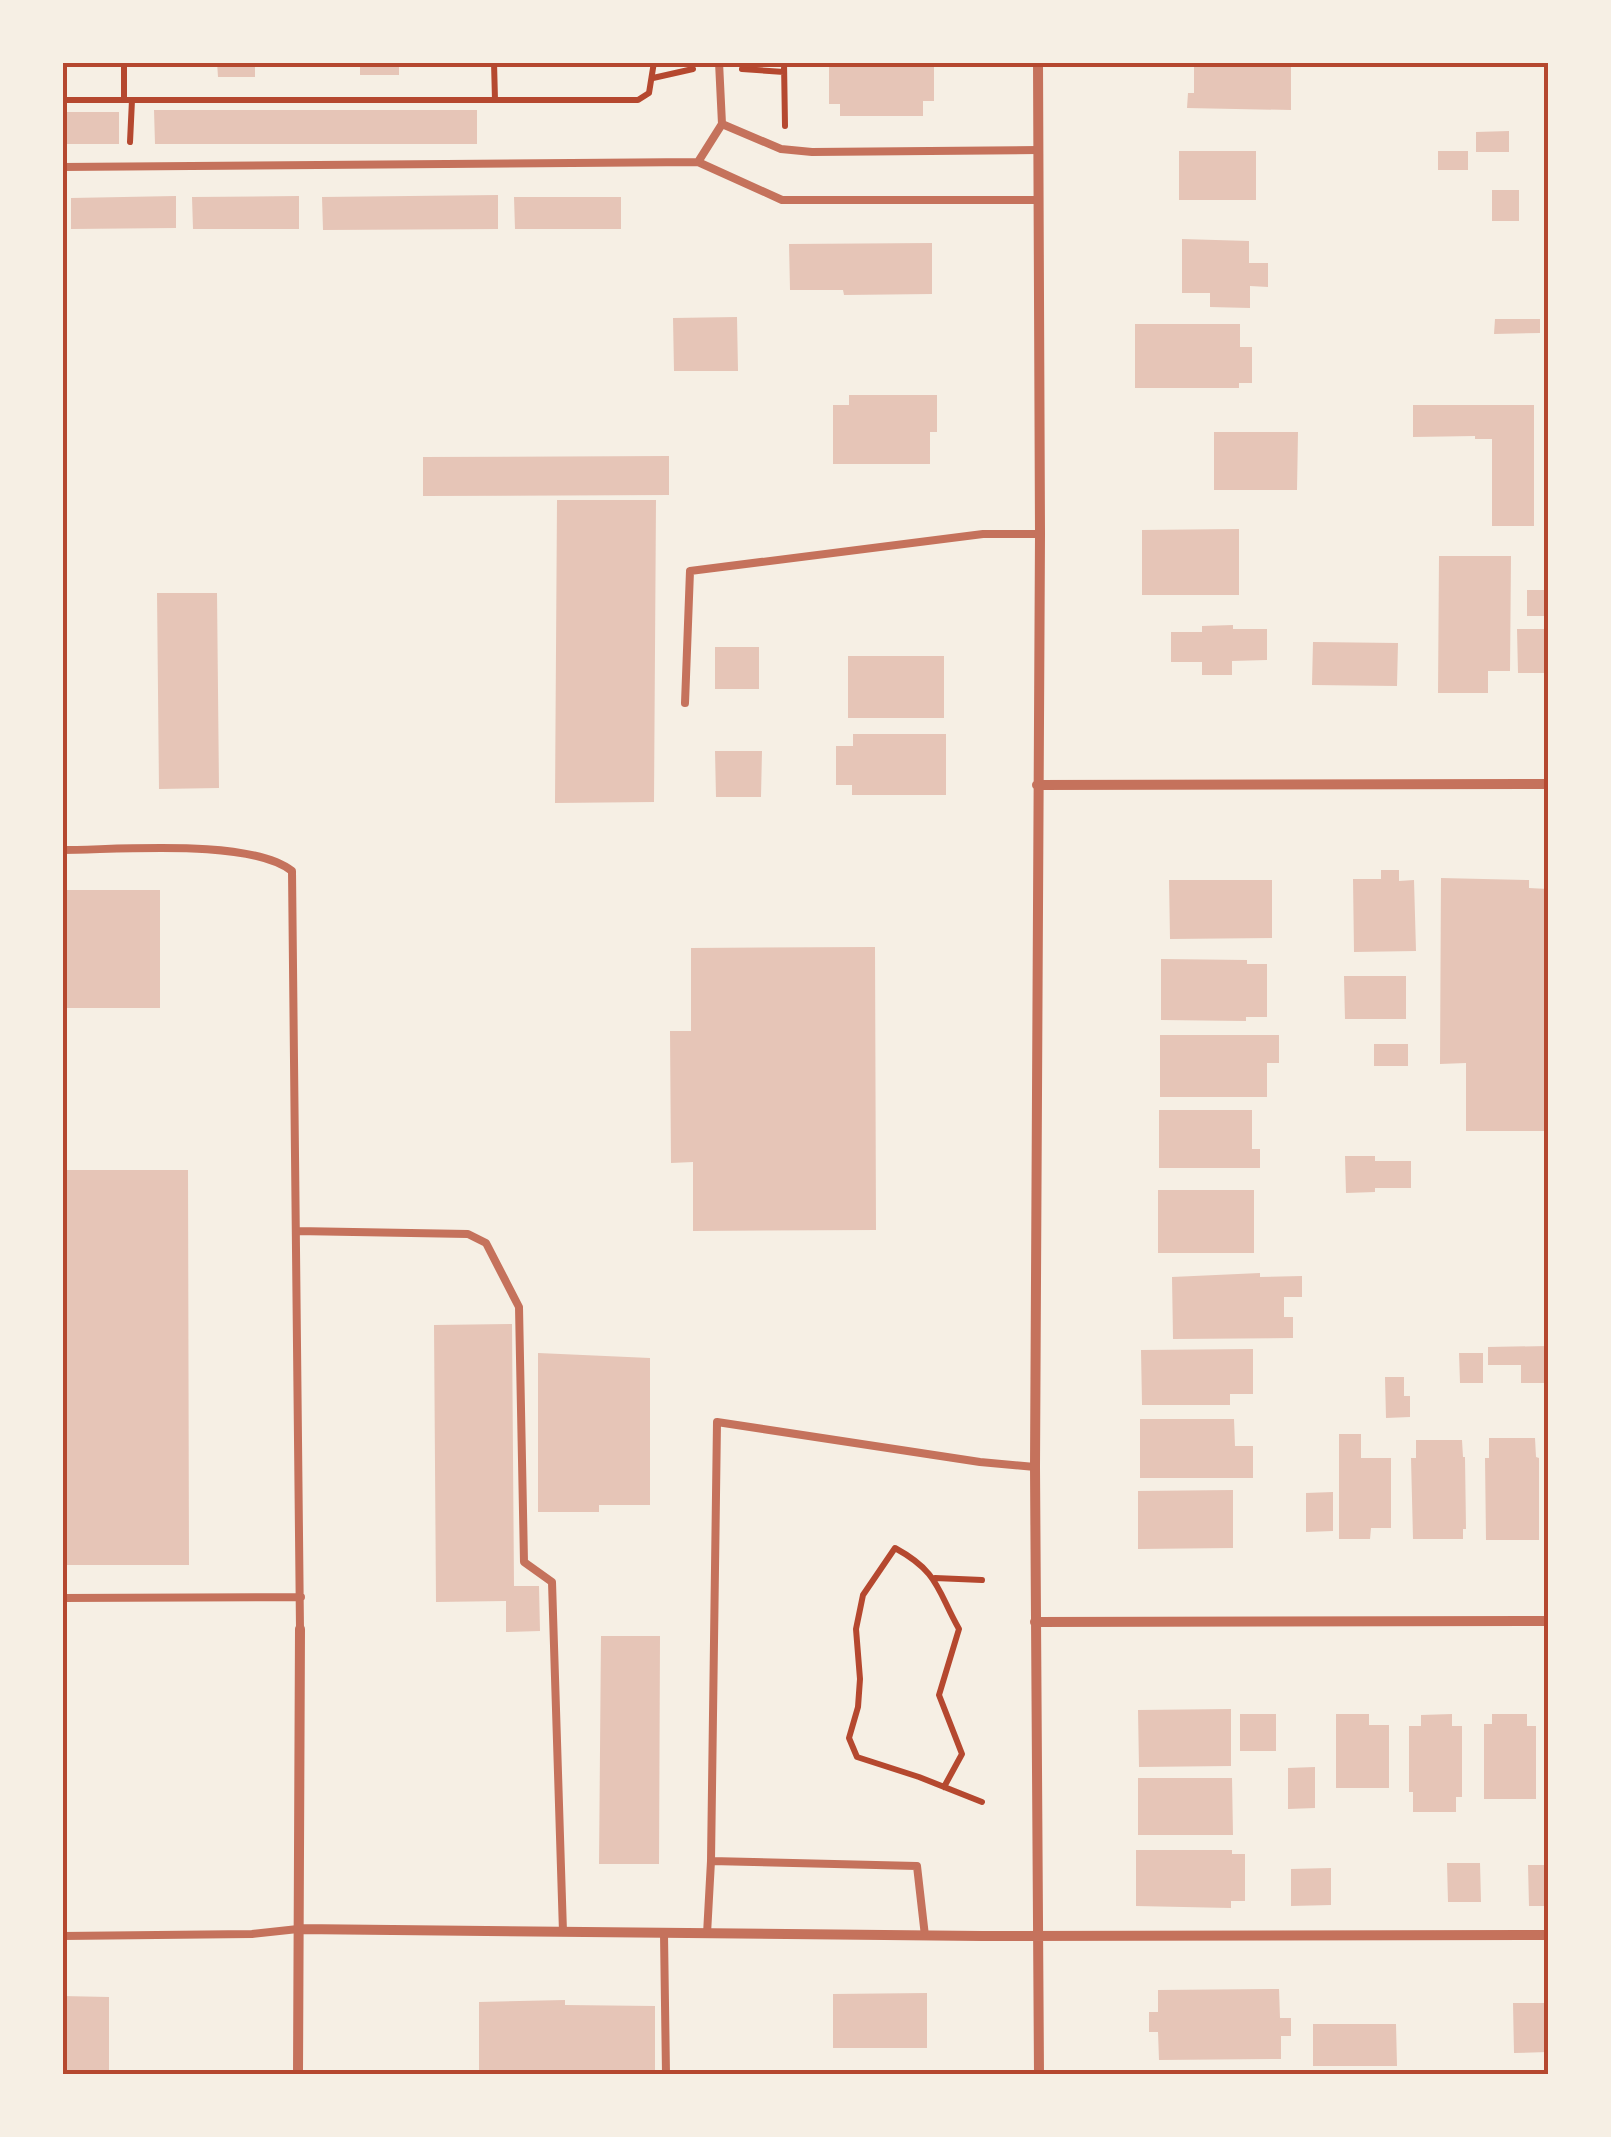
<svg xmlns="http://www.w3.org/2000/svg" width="1611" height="2137" viewBox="0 0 1611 2137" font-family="'IBM Plex Serif',serif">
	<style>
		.building { fill: #e6c5b7 }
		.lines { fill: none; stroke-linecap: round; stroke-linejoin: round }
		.path { stroke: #b5482f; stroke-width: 6 }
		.service { stroke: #c5725c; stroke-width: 8 }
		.minor { stroke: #c5725c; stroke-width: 10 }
		.neatline { fill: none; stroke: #b5482f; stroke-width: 4 }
	</style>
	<rect width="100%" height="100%" fill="#f6efe4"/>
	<!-- building -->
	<path class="building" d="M217,62H255V77H218Z
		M360,62H399V75H360Z
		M829,62H934V101H923V116H840V104H829Z
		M1194,62H1291V110L1187,108L1188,93H1194Z
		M154,110H477V144H155Z
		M62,112H119V144H62Z
		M1509,131V152H1476V132Z
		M1179,151H1256V200H1179Z
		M1438,151H1468V170H1438Z
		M1492,190H1519V221H1492Z
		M498,195V229L323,230L322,197Z
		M176,196V228L71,229V198Z
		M299,196V229H193L192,197Z
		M514,197H621V229H515Z
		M1182,239L1249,241V263H1268V287L1250,286V308L1210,307V293H1182Z
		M932,243V294L844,295L843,290H790L789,244Z
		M737,317L738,371H674L673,318Z
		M1495,319H1540V333L1494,334Z
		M1135,324H1240V347H1252V383H1239V388H1135Z
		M849,395H937V432H930V464H833V405H849Z
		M1413,405H1534V526H1492V439H1475V436L1413,437Z
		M1214,432H1298L1297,490H1214Z
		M669,456V495L423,496V457Z
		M557,500H656L654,802L555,803Z
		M1239,529V595H1142V530Z
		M1439,556H1511L1510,671H1488V693H1438Z
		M1527,590H1548V616H1527Z
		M157,593H217L219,788L159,789Z
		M1233,625V629H1267V660L1232,661V675H1202V662H1171V632H1202V626Z
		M1517,629H1548V673H1518Z
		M1313,642L1398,643L1397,686L1312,685Z
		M715,647H759V689H715Z
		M848,656H944V718H848Z
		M853,734H946V795H852V785H836V746H853Z
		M715,751H762L761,797H716Z
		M1381,870H1399V881L1414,880L1416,951L1354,952L1353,879H1381Z
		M1441,878L1529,880V888L1548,889V1131H1466V1063L1440,1064Z
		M1169,880H1272V938L1170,939Z
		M62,890H160V1008H62Z
		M875,947L876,1230L693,1231V1162L671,1163L670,1031H691V948Z
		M1161,959L1247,960V964H1267V1017H1246V1021L1161,1020Z
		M1344,976H1406V1019H1345Z
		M1160,1035H1279V1063H1267V1097H1160Z
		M1374,1044H1408V1066H1374Z
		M1159,1110H1252V1149H1260V1168H1159Z
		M1345,1156H1375V1161H1411V1188H1375V1192L1346,1193Z
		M62,1170H188L189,1565H62Z
		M1158,1190H1254V1253H1158Z
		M1260,1273V1277L1302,1276V1297H1284V1317H1293V1338L1173,1339L1172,1277Z
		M512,1324L514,1586H539L540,1631L506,1632V1601L436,1602L434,1325Z
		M1548,1346V1383H1521V1365H1488V1347Z
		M1253,1349V1394H1230V1405H1142L1141,1350Z
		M538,1353L650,1358V1505H599V1512H538Z
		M1459,1353H1483V1383H1460Z
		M1385,1377H1404V1396H1410V1417L1386,1418Z
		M1140,1419H1234L1235,1446H1253V1478H1140Z
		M1339,1434H1361V1458H1391V1528H1371L1370,1539H1339Z
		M1489,1438H1535L1536,1457L1539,1458V1540H1486L1485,1458H1489Z
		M1416,1440H1462L1463,1457H1465L1466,1529H1463V1539H1413L1411,1458H1416Z
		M1233,1490V1548L1138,1549V1491Z
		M1333,1492V1531L1306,1532V1493Z
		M601,1636H660L659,1864H599Z
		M1231,1709V1766L1139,1767L1138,1710Z
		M1240,1714H1276V1751H1240Z
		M1336,1714H1369V1725H1389V1788H1336Z
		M1452,1714V1726H1462V1797H1456V1812H1413V1792H1409V1726H1421V1715Z
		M1492,1714H1527V1726H1536V1799H1484V1724H1492Z
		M1315,1767V1808L1288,1809V1768Z
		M1138,1778H1232L1233,1835H1138Z
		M1136,1850H1232V1854H1245V1901H1231V1908L1136,1906Z
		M1447,1863H1480L1481,1902H1448Z
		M1528,1865H1548V1906H1529Z
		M1331,1868V1905L1291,1906V1869Z
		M1279,1989L1280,2018H1291V2036H1281V2059L1159,2060L1158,2032H1149V2012H1158V1990Z
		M927,1993V2048H833V1994Z
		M62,1996L109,1997V2074H62Z
		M565,2000V2005L655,2006V2074H479V2002Z
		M1513,2003H1548V2052L1514,2053Z
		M1313,2024H1396L1397,2066H1313Z
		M832,2070H929V2074H832Z"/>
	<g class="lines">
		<!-- path -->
		<path class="path" d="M494,62L495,100
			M784,62L785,126
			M742,69L784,72
			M653,78L693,69
			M62,100H638L649,93L654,62
			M124,100V62
			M130,142L132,100
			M935,1578L982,1580
			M944,1787L962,1754L939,1695L959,1629C937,1590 939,1572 895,1548L863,1595L856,1629L860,1679L858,1707L849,1738L857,1757L919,1777L982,1802"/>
		<!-- service -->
		<path class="service" d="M722,124L781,149L812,152L1038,150
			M698,162L722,124L719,62
			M62,167L698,162L782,200H1037
			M685,703L690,571L983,534H1040
			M62,850C118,850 250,838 292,871L300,1629
			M296,1231L468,1234L486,1243L519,1307L524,1562L552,1582L563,1932
			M62,1598L301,1597
			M711,1861L717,1422L980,1462L1035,1467
			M664,1934L666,2074
			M707,1934L711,1861L917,1866L925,1936
			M62,1936L252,1934L298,1929"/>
		<!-- minor -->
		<path class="minor" d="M1038,62L1040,534L1035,1467L1039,2074
			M1037,785L1548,784
			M1035,1622L1548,1621
			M298,1929L982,1936L1548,1935
			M298,2074L300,1629"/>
	</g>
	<!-- border -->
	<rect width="1611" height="2137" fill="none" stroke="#f6efe4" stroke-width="130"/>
	<rect x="65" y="65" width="1481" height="2007" class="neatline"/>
</svg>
